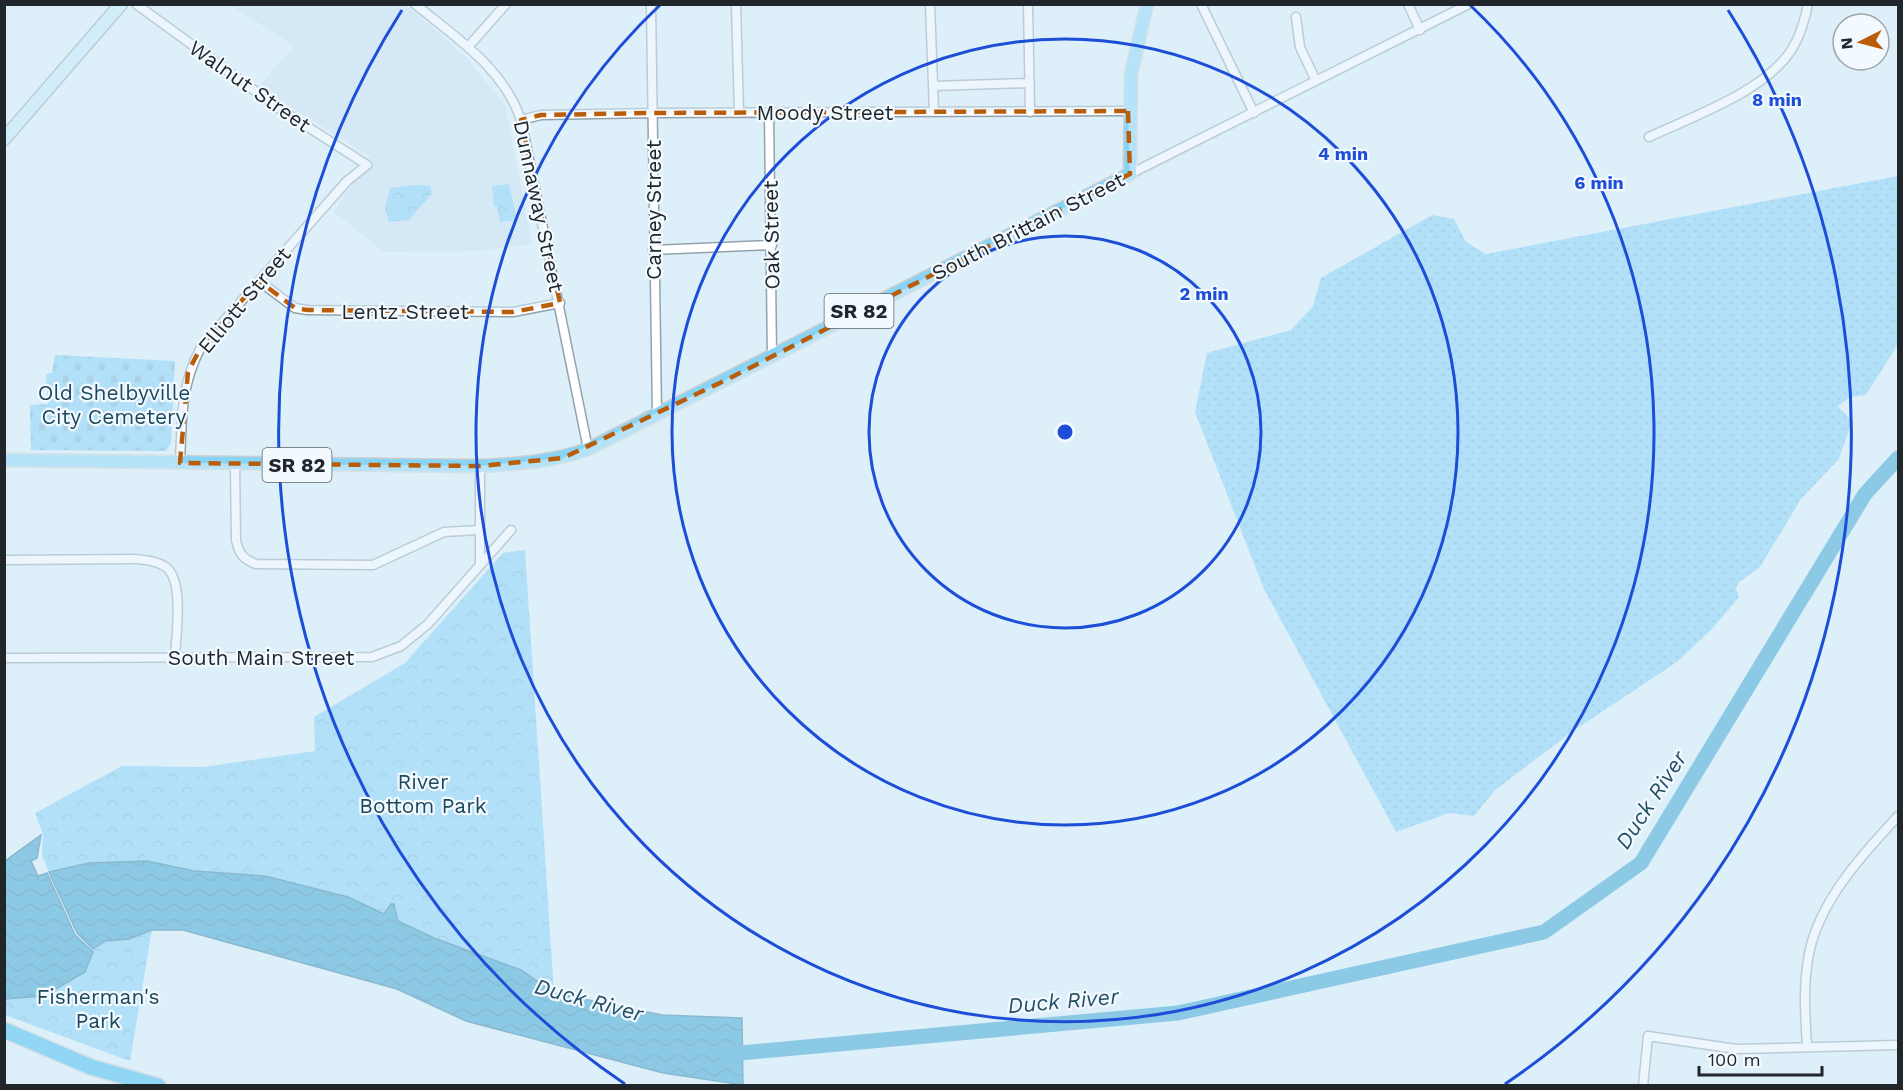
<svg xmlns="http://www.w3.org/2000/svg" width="1903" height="1090" font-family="'Work Sans',sans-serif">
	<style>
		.built { fill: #c9e2f0 }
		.grass { fill: url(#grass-dots) }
		.cemetery { fill: url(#cemetery-stones) }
		.park { fill: url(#park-crowns) }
		.water { fill: url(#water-waves); stroke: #27789b; stroke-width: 1.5 }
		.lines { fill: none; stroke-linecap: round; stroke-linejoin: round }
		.river { stroke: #2a9bcc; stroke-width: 15 }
		.street-casing { stroke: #92a3ad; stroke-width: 11 }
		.secondary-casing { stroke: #92a3ad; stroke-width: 15 }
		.primary-casing { stroke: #cecfd0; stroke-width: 15 }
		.highway-casing { stroke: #cecfd0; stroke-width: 18 }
		.street { stroke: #fff; stroke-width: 8 }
		.secondary { stroke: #c3eafb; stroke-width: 12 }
		.primary { stroke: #88d4f7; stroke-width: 12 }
		.highway { stroke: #38b8f2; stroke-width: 15 }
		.marked { fill: none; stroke: #ba5d0b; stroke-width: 4.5; stroke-dasharray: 12 8; stroke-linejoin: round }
		.ring { fill: none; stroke: #1d4ed8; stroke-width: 3 }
		.labels { text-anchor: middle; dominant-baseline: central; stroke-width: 4.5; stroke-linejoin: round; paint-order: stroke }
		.shield { fill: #f3faff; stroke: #5f666a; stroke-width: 1.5 }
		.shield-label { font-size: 20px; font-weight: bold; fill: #20262a }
		.street-label { font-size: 21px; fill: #20262a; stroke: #f3faff }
		.park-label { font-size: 21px; fill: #1c485d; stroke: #f3faff }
		.water-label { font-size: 22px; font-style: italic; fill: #255066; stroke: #f3faff }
		.centre { fill: #1d4ed8; stroke: #f3faff; stroke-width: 3 }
		.ring-label { font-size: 18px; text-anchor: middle; font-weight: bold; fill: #1d4ed8; stroke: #f3faff; stroke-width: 4.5; stroke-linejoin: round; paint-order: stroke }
	</style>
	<defs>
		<pattern id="grass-dots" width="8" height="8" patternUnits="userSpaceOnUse" patternTransform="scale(1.5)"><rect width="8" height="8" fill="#7ecef9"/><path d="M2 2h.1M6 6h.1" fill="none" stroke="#6db1d6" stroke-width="1.8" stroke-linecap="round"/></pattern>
		<pattern id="cemetery-stones" width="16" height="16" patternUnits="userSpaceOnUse" patternTransform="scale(1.5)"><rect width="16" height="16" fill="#7ecef9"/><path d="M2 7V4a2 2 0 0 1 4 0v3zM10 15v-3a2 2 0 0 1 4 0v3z" fill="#6db1d6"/></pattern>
		<pattern id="park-crowns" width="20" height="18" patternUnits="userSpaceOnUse" patternTransform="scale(1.5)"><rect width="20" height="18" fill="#7ecef9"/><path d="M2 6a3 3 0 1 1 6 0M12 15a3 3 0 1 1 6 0" fill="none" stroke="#6db1d6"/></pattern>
		<pattern id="water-waves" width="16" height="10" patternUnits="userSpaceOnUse" patternTransform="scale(1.5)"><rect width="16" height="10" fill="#2a9bcc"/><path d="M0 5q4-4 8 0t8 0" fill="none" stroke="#247ea6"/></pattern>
	</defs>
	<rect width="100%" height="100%" fill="#ddeff9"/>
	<!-- built -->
	<path class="built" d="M355 4 406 5 466 57 505 105 532 244 478 251 384 252 334 212 370 156 258 87 294 46 231 5Z"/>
	<!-- grass -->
	<path class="grass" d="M1898 176V344L1866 395 1850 397 1838 406 1852 421 1839 459 1801 499 1760 567 1738 583 1736 589 1739 597 1712 629 1677 662 1573 731 1495 790 1474 816 1449 813 1396 832 1264 589 1195 412 1207 353 1291 330 1313 306 1321 278 1432 215 1454 219 1466 242 1486 254Z"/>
	<!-- cemetery -->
	<path class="cemetery" d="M55 355 175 361 171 443 166 451 31 450 30 405 48 404 46 374 52 373Z"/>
	<!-- park -->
	<path class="park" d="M509 184 517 220 500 222 497 206H494L492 186Z
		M415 185 430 186 432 193C426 203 417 207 410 220L389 222 385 208 390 188Z
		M525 550 554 993 521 970 434 938 398 921 396 907 391 904 385 915 348 897 265 876 194 871 147 861 89 863 49 872 42 856 43 834 35 813 122 766 203 767 315 751 314 717 405 663 503 553Z
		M152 930 130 1061 5 1015 4 999 44 996 85 972 93 949 105 941 129 939Z"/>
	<!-- water -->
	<path class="water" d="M41 835 37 858 31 861 38 876 47 873 75 935 93 952 85 972 44 996 5 999V861Z
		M147 861 194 871 265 876 348 897 384 914 391 904H394L398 921 434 938 521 970 554 993 662 1015 742 1018 743 1085 663 1073 466 1021 397 989 183 930H152L129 939 105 941 93 949 77 933 49 872 89 863Z"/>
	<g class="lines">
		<!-- river -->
		<path class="river" d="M724 1050 740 1053 1178 1013 1544 932 1641 863 1865 494 1898 458"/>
		<!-- street casing -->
		<g class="street-casing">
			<path id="street" d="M136 4 280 109 367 165 347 181 201 347C180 387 182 420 180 463
				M415 4C456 38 503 67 521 120L588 449
				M651 4 657 415
				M736 4 739 113
				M930 4 934 112
				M1028 4 1030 112
				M1201 4 1254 113
				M1408 4 1420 30
				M1296 17 1300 47 1316 81
				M468 47 506 4
				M933 86 1030 83
				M769 113 772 357
				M521 120 541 115 653 113 1128 111
				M1649 137C1692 117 1763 92 1790 52 1799 39 1805 19 1808 4
				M1130 174 1469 4
				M653 250 772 245
				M259 281 295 308 307 310 513 312 560 303
				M235 464 236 540C239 554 243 559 256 564L373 565 444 532 479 530
				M480 466V563
				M4 560 135 559C145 560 158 561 167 568 184 583 176 636 175 657
				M4 658 372 657 401 646 428 624 511 530
				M1807 1046C1805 1015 1803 984 1809 954 1819 901 1863 854 1898 816
				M1643 1086 1648 1036 1736 1049 1898 1045"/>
		</g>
		<!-- secondary casing -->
		<g class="secondary-casing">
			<path id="secondary" d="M4 139 121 4"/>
		</g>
		<!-- primary casing -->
		<g class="primary-casing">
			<path id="primary" d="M4 460 480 466C517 464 552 462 588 449L1130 174 1131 74 1147 4"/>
		</g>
		<!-- highway casing -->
		<g class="highway-casing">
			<path id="highway" d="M4 1030 91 1067 158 1086"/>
		</g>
		<!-- street -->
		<use href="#street" class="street"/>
		<!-- secondary -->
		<use href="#secondary" class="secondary"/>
		<!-- primary -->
		<use href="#primary" class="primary"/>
		<!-- highway -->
		<use href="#highway" class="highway"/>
	</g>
	<!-- marked area -->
	<path d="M0 0H1903V1090H0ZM1128 111 1130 174 730 378 563 458 480 466 180 463 188 372 201 347 259 281 295 308 307 310 513 312 560 303 521 120 541 115 653 113Z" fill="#ddeff9" fill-opacity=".55" fill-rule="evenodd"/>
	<path class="marked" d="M1128 111 1130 174 730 378 563 458 480 466 180 463 188 372 201 347 259 281 295 308 307 310 513 312 560 303 521 120 541 115 653 113Z"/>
	<!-- distance rings -->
	<g class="ring">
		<circle cx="1065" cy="432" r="196"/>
		<circle cx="1065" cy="432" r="393"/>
		<path d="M1470 5A589 589 0 1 1 660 5"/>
		<path d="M625 1084A786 786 0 0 1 402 10M1728 10A786 786 0 0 1 1505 1084"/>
	</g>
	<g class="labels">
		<!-- shield labels -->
		<g class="shield">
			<rect x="824.5" y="294" width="69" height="34" rx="4.5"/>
			<rect x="262.5" y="448" width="69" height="34" rx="4.5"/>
		</g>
		<g class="shield-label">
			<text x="859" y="311">SR 82</text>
			<text x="297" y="465">SR 82</text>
		</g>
		<!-- street labels -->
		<g class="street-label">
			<text transform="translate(250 86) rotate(35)">Walnut Street</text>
			<text x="825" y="112">Moody Street</text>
			<text transform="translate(539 206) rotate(78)">Dunnaway Street</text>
			<text transform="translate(653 210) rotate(-90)">Carney Street</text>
			<text transform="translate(1028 226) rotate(-27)">South Brittain Street</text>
			<text transform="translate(771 235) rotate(-91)">Oak Street</text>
			<text transform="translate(244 300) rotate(-50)">Elliott Street</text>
			<text x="405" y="311">Lentz Street</text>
			<text x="261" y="657">South Main Street</text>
		</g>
		<!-- park labels -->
		<g class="park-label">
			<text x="114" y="392">Old Shelbyville<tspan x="114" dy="24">City Cemetery</tspan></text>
			<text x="423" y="781">River<tspan x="423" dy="24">Bottom Park</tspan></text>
			<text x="98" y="996">Fisherman's<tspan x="98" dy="24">Park</tspan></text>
		</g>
		<!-- water labels -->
		<g class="water-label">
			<text transform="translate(1651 800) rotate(-57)">Duck River</text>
			<text transform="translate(589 1000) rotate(15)">Duck River</text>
			<text transform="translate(1063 1001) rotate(-5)">Duck River</text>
		</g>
	</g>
	<circle cx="1065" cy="432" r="9" class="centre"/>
	<g class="ring-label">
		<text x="1777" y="106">8 min</text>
		<text x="1343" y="160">4 min</text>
		<text x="1599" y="189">6 min</text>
		<text x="1204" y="300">2 min</text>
	</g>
	<!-- border -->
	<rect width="1903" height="1090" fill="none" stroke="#20262a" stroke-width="12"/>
	<!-- north arrow -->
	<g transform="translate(1861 42) rotate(264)"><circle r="28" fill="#f3faff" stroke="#9fa5aa" stroke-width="1.5"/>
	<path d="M0-4.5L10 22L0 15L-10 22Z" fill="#ba5d0b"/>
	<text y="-9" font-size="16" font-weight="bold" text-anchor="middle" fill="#20262a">N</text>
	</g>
	<!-- scale -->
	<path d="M1699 1066v9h123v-9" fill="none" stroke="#20262a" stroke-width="3"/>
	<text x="1708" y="1066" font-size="18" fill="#20262a" stroke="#f3faff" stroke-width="4.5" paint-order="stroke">100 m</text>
</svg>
